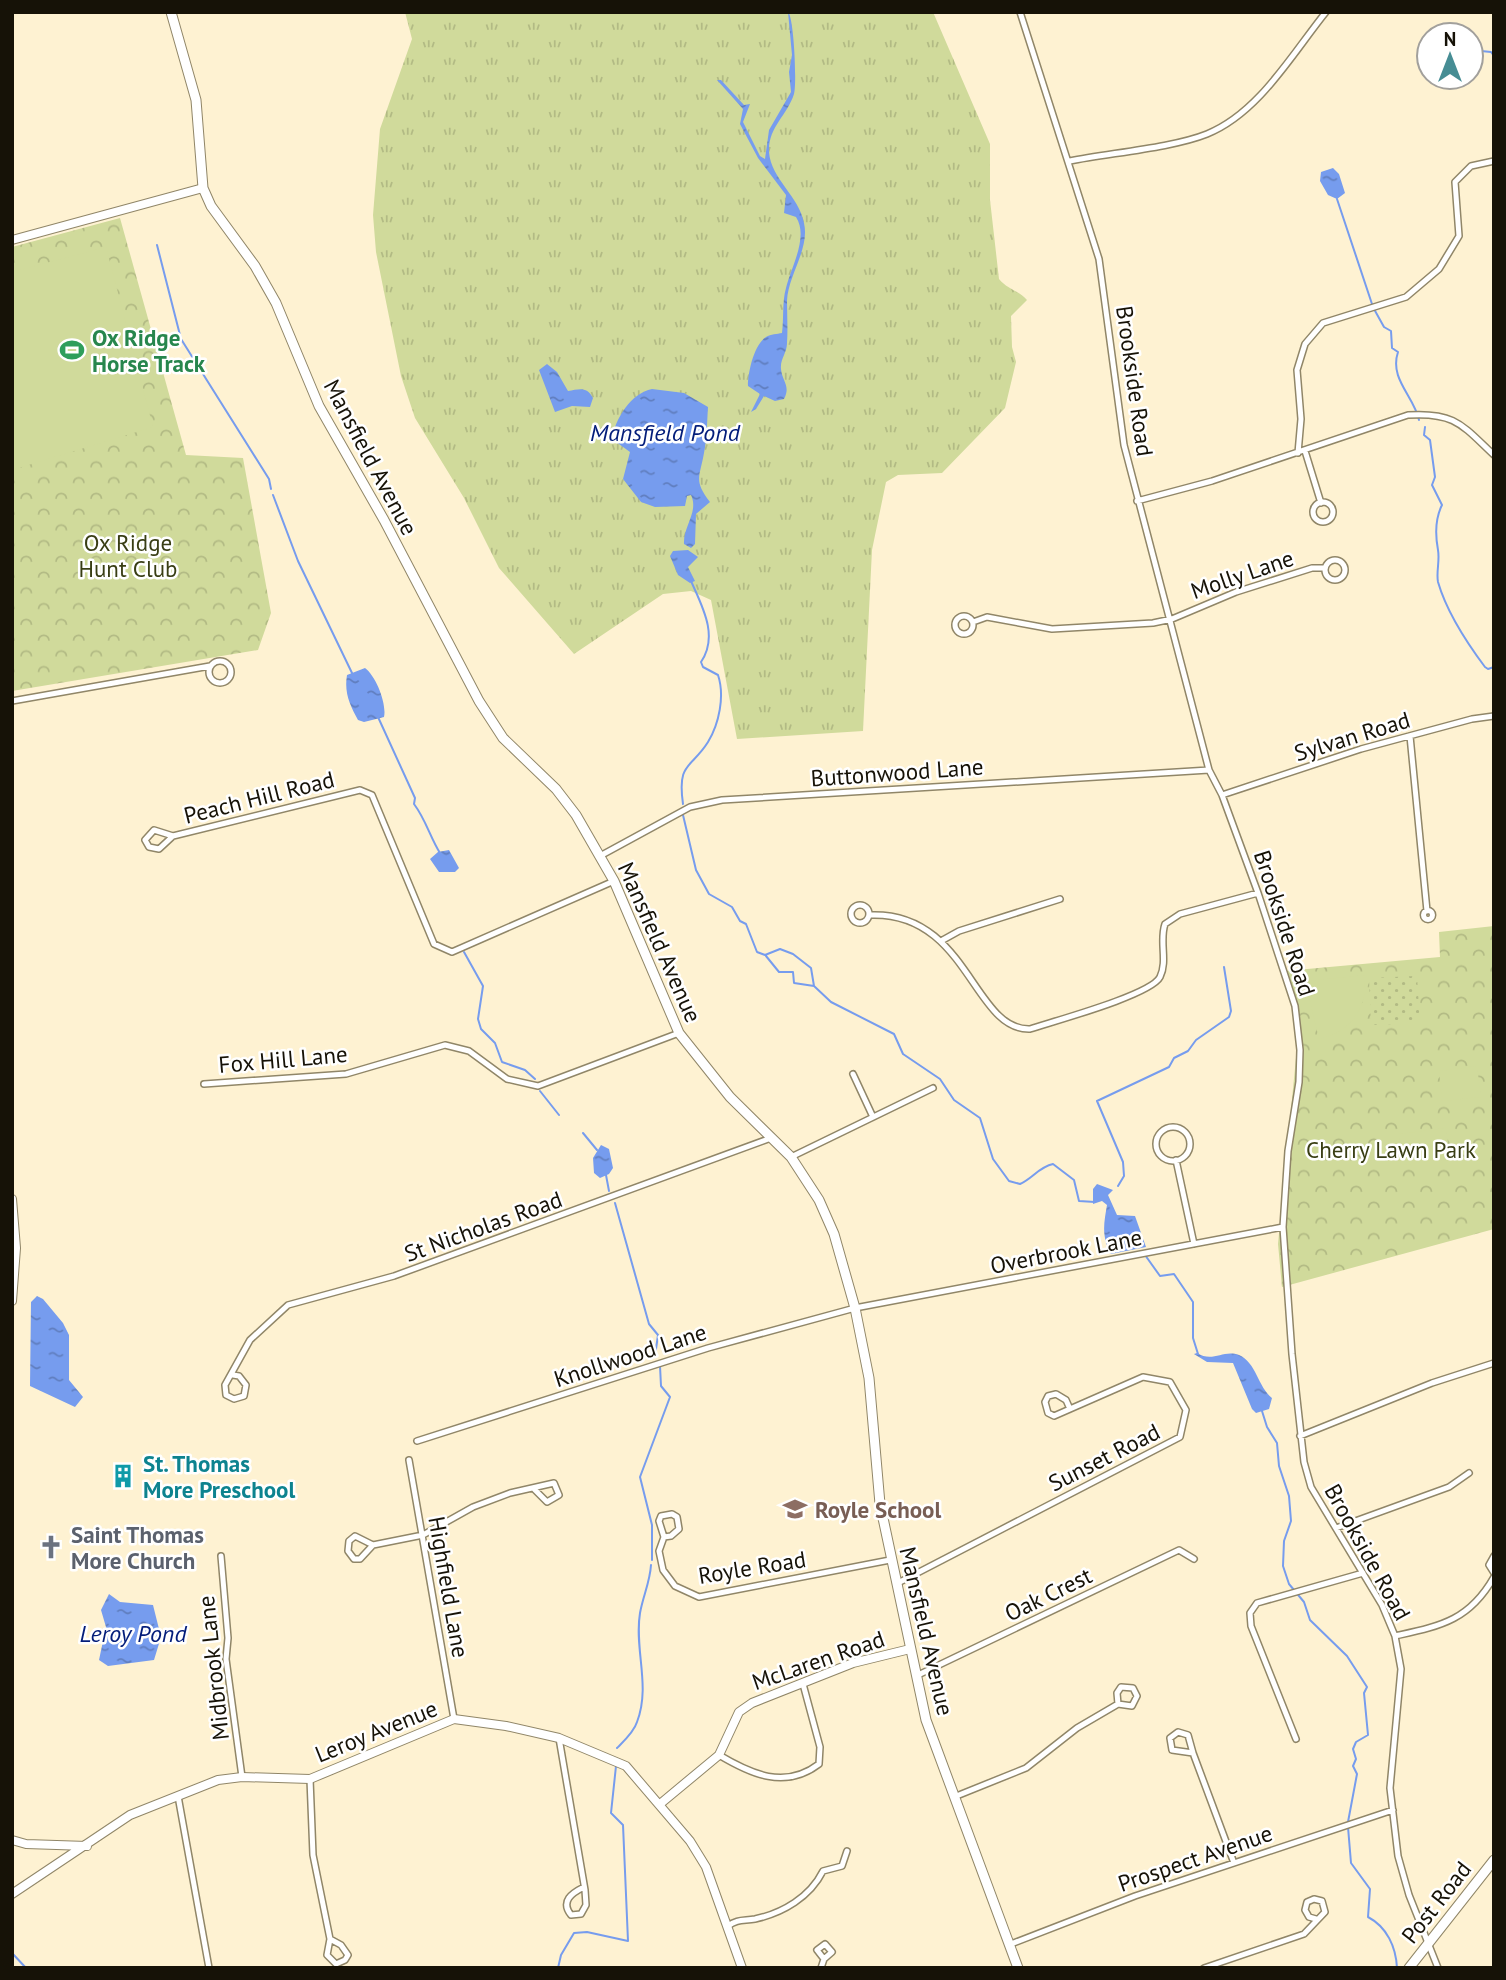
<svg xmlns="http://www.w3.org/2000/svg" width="1506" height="1980" font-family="'PT Sans',sans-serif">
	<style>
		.grass { fill: url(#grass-tufts) }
		.park { fill: url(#park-crowns) }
		.garden { fill: url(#garden-dots) }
		.pitch { fill: #d0da9b }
		.water { fill: url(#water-ripples) }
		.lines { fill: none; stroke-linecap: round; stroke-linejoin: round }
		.stream { stroke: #769cee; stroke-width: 2 }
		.street-casing { stroke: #908668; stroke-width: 8 }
		.secondary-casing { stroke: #908668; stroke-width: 10 }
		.primary-casing { stroke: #908668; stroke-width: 11 }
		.street { stroke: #fff; stroke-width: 5 }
		.secondary { stroke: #fff; stroke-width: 8 }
		.primary { stroke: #fff; stroke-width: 9 }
		.labels { text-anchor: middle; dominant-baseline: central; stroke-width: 5; stroke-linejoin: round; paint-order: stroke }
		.leisure-label { font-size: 23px; font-weight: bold; fill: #27864d; stroke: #fff; text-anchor: start }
		.street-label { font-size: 23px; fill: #161207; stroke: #fff }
		.park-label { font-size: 23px; fill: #393e14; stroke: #fff }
		.culture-label { font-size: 23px; font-weight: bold; fill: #0d838f; stroke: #fff; text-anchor: start }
		.education-label { font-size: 23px; font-weight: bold; fill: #785e54; stroke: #fff; text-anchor: start }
		.worship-label { font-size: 23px; font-weight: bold; fill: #5b616d; stroke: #fff; text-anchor: start }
		.water-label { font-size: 24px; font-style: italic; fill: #031d7a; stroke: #fff }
	</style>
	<defs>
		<pattern id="grass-tufts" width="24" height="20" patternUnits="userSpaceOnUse" patternTransform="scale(1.75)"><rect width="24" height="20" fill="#d0da9b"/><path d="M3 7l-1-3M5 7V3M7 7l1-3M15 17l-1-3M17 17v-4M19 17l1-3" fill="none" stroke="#b2ba84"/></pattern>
		<pattern id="park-crowns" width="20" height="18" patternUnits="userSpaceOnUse" patternTransform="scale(1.75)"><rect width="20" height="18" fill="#d0da9b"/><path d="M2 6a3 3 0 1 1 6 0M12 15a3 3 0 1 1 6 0" fill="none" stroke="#b2ba84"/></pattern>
		<pattern id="garden-dots" width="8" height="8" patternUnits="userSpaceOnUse" patternTransform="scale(1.75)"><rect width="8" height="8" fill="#d0da9b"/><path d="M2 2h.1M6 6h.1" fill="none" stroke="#b2ba84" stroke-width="1.8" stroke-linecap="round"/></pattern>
		<pattern id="water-ripples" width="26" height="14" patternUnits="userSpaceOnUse" patternTransform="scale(1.75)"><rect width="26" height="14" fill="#769cee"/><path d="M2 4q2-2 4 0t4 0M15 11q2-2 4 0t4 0" fill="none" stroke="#607ebf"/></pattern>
	</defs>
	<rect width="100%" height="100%" fill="#fef2d2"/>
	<!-- grass -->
	<path class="grass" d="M405 12H933L990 144V200L999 279C1008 290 1020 291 1027 300L1011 316 1012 347 1016 362 1005 408 942 473 898 475 886 482 872 550 863 731 737 739 711 600 691 591 663 594 574 654 499 568 464 498 415 418 401 376 376 252 373 215 380 129 412 39Z"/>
	<!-- park -->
	<path class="park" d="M120 218 186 455 243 458 271 613 258 650 12 691V247Z
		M1494 926V1229L1282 1287 1278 1244 1298 1037 1285 971 1440 957 1439 932Z"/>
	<!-- garden -->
	<path class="garden" d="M1417 976 1420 1023 1371 1025 1369 978Z"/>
	<!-- pitch -->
	<path class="pitch" d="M106 247 153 427 12 470V272Z
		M1364 975C1369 1006 1351 1033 1319 1039L1306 985 1309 981Z
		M1477 1066 1481 1097 1442 1101 1439 1071Z
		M1446 1128 1450 1159 1403 1165 1399 1134Z"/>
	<!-- water -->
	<path class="water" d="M788 12C794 17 797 84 794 94 787 116 768 127 769 152 771 179 799 196 804 223 810 249 788 275 787 301 787 315 788 329 787 343 787 353 780 359 781 369 782 381 791 386 784 399L775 401 764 396 756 409 751 412 760 394 748 386C748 372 754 345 766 337 771 334 777 334 782 333 784 318 782 302 786 288 791 267 809 237 796 217L784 213 786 195 758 158 740 124 743 109 717 80H721L744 105 750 104 743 122 760 156 765 159 769 130 791 92 789 72 792 55Z
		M1333 168 1339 174 1345 193 1337 199 1328 195 1320 181 1321 172Z
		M547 364 557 372 568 391C579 389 587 386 593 398L590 407 572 406 555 412 539 370Z
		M652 389 684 393 708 407C707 422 707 439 704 453 700 477 693 480 710 502L696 514 695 544 691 548 684 544C683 526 699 512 691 495L687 496 685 506 655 507 641 502 623 479 630 452 612 439C615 419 631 393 652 389Z
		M688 550 698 557 688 567 695 581 690 583 678 575 670 556 673 551Z
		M365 668C376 676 387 704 384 717L364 722 358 720C350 705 344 693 347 675Z
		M449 850 459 868 455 872H439L430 859 438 852Z
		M601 1145 609 1149 613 1168 609 1174 600 1178 594 1173 593 1158Z
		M1097 1184 1113 1190 1108 1195 1117 1215 1135 1216 1146 1247 1111 1254C1101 1236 1104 1223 1107 1205L1102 1201 1093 1204V1189Z
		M37 1296 43 1299 63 1323 69 1335V1380L83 1397 75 1407 30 1386 31 1302Z
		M1197 1353C1213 1363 1223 1349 1239 1355 1256 1362 1258 1387 1272 1398L1269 1409 1256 1413 1252 1409 1233 1363 1207 1362 1194 1354Z
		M109 1594 120 1602 153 1605 161 1637 154 1660 108 1666 99 1660 106 1627 101 1610Z"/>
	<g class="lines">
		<!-- stream -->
		<path class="stream" d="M1427 39H1429
			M1471 50 1491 52 1494 56
			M1337 199 1372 304
			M157 245 181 339 269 479 271 489
			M1374 309 1384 327 1391 331 1392 348 1398 352C1389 379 1414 396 1419 420
			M1425 427 1424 435 1430 440 1435 477 1432 485 1442 505C1435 519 1435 534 1438 550 1440 561 1436 572 1438 582 1447 613 1467 643 1485 667L1488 669 1494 667
			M273 495 298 561 352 673
			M378 717 415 798 414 804C426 820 430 837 440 853
			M683 804C677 762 691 769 708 742 719 724 725 696 718 675L703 667 701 662C719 636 702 606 691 581
			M683 815 696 870 709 894 732 907 740 921 746 924 757 952 765 955 780 949 793 954 811 968 814 986 831 1002 894 1034 903 1054 940 1079 954 1100 980 1118 993 1159 1009 1181 1020 1184C1033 1178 1039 1167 1053 1164L1074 1180 1079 1201 1095 1202
			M464 952 483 986 478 1019 481 1029 495 1043 502 1062 525 1070 535 1079
			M766 956 779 972H793L794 983 814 986
			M540 1091 559 1115
			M583 1133 597 1150
			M606 1175 609 1191
			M1118 1186 1124 1176 1123 1162 1097 1101 1169 1067 1174 1058 1188 1051 1196 1040 1229 1017 1231 1011 1224 967
			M615 1203 649 1324 658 1335 655 1356
			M1145 1255 1160 1276 1174 1274 1193 1302V1338L1198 1354
			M1262 1411 1267 1427 1277 1443 1279 1466 1289 1496 1291 1521 1284 1541 1283 1566 1289 1584 1304 1602 1310 1620 1347 1656 1367 1687 1364 1693 1368 1735 1356 1742 1353 1749 1356 1759 1353 1766 1357 1774 1348 1822
			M652 1560V1525L640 1477 670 1397 661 1386 660 1366
			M617 1748C624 1741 634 1732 637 1722 651 1686 634 1649 640 1613 643 1596 650 1582 651 1565
			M1348 1827 1351 1863 1370 1889 1368 1917C1387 1927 1396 1947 1397 1968
			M12 1953 26 1968
			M558 1968 561 1955 574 1933 587 1932 628 1941 623 1825 611 1813 616 1766"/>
		<!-- street casing -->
		<g class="street-casing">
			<path id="street" d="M1020 12 1099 259 1124 445 1209 770 1222 795 1258 893 1295 1006 1300 1050 1299 1082 1288 1151 1283 1227 1292 1354 1304 1462 1311 1487 1382 1605 1395 1636 1401 1669 1390 1788 1398 1856 1409 1895 1438 1968
				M1070 161C1109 153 1172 148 1207 134 1259 113 1292 54 1326 12
				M1305 451 1321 503
				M1298 453 1301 419 1297 370 1305 344 1323 323 1406 297 1439 269 1459 236 1455 182 1471 166 1494 161
				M1137 501 1212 481 1408 415C1455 412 1462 425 1494 455
				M1313 512a10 10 0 1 1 20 0a10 10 0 1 1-20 0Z
				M1325 570a10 10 0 1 1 20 0a10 10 0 1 1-20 0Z
				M955 625a9 9 0 1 1 18 0a9 9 0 1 1-18 0Z
				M973 622 987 617 1052 629 1153 623 1172 619 1236 592 1312 568H1325
				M209 672a11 11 0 1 1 22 0a11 11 0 1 1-22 0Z
				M12 701 210 666
				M1410 736 1427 911
				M1222 795 1361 749 1472 719 1494 716
				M173 836 154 830 145 840 149 847 159 849 173 836 360 790 372 795 434 944 452 952 614 881
				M600 856 690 807 722 800 1209 770
				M851 914a9 9 0 1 1 18 0a9 9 0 1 1-18 0Z
				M1423.5 915a4.5 4.5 0 1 1 9 0a4.5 4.5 0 1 1-9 0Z
				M870 915C968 911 973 1031 1030 1029 1054 1021 1151 995 1160 977 1168 961 1159 941 1165 924L1180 914 1258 893
				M941 941 959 931 1060 899
				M853 1074 873 1117
				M204 1084 346 1074 445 1045 469 1051 507 1079 538 1086 679 1033
				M1156 1144a17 17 0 1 1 34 0a17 17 0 1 1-34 0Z
				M791 1157 933 1088
				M1176 1160 1194 1244
				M233 1375 239 1376 246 1385 244 1396 234 1399 226 1395 225 1385 250 1340 288 1305 394 1276 771 1138
				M1300 1436 1432 1383 1494 1363
				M417 1441 708 1348 855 1308 1283 1227
				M409 1460 454 1719
				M1336 1528 1449 1487 1469 1473
				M664 1537 671 1536 679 1529 677 1517 672 1514 661 1516 659 1521 664 1537 659 1551 663 1570 675 1586 699 1597 890 1560
				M373 1545 355 1536 349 1541 348 1551 354 1559H360L373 1545 423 1535 473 1507 510 1493 554 1483 559 1495 547 1502 535 1490
				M221 1556 228 1638 226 1659 242 1777
				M1494 1556 1489 1565 1494 1573
				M896 1584 1180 1437 1186 1410 1170 1382 1143 1377 1054 1416 1048 1413 1045 1402 1048 1396 1056 1394 1066 1400 1070 1409
				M1395 1636C1440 1626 1469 1621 1494 1577
				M916 1676 1179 1550 1194 1559
				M559 1738 585 1890 586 1905 581 1914 571 1915C560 1901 572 1893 584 1887
				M1296 1739 1251 1626 1250 1613 1257 1603 1363 1573
				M1193 1753 1188 1735 1178 1732 1170 1738 1172 1750 1193 1753 1234 1863
				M719 1755C751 1774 785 1790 819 1764L820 1747 803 1684
				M310 1779 313 1855 330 1939 341 1945 348 1955 345 1960 336 1964 327 1955 330 1939
				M178 1796 209 1968
				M954 1797 1026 1768 1077 1728 1118 1704 1132 1706 1137 1696 1133 1688 1121 1687 1117 1693 1118 1704
				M728 1926C737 1919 744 1921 755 1919 783 1913 810 1897 823 1871L842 1866 847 1851
				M1011 1944 1135 1896 1393 1810
				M821 1968 824 1959 832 1952 825 1944 817 1950 824 1959
				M1204 1968 1304 1934 1325 1912 1322 1901 1314 1899 1307 1902 1305 1910 1309 1917 1316 1919"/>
		</g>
		<!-- secondary casing -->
		<g class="secondary-casing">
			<path id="secondary" d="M12 240 203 188
				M12 1199 16 1248 12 1301
				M660 1804 719 1755 739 1712 752 1703 853 1663 910 1649
				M12 1840 26 1844 87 1846
				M12 1894 130 1815 218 1780 242 1777 310 1779 454 1719 506 1726 559 1738 626 1766 690 1841 706 1867 742 1968"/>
		</g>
		<!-- primary casing -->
		<g class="primary-casing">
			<path id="primary" d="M171 12 196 100 203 188 211 206 255 266 276 303 319 406 384 520 479 701 503 738 556 789 576 815 614 881 679 1033 730 1097 791 1157 819 1200 834 1234 855 1308 869 1378 880 1504 926 1720 1018 1968
				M1409 1968 1494 1860"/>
		</g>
		<!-- street -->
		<use href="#street" class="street"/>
		<!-- secondary -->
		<use href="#secondary" class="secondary"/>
		<!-- primary -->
		<use href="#primary" class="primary"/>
	</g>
	<!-- icons -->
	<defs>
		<g id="stadium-bare" transform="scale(1.89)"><path d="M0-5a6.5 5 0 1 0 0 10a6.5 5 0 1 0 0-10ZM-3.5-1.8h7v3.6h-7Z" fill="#2e9e5b" stroke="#fff" stroke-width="2.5" paint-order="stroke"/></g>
		<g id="building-bare" transform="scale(1.89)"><path d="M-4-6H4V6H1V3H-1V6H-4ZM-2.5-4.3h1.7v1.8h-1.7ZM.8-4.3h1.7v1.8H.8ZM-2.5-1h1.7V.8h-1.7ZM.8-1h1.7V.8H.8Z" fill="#0f9aa8" stroke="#fff" stroke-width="2.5" paint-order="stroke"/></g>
		<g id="school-bare" transform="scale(1.89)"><path d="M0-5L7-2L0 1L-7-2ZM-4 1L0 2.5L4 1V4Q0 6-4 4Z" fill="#8d6e63" stroke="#fff" stroke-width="2.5" paint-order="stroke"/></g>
		<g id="church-bare" transform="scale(1.89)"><path d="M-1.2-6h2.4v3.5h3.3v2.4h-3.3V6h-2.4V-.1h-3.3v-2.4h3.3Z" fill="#6b7280" stroke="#fff" stroke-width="2.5" paint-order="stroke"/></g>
	</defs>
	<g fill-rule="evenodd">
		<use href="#stadium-bare" x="72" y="350"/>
		<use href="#building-bare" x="123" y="1476"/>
		<use href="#school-bare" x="795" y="1509"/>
		<use href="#church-bare" x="51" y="1547"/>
	</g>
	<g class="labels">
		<!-- leisure labels -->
		<g class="leisure-label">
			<text x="92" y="337">Ox Ridge<tspan x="92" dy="26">Horse Track</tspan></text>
		</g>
		<!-- street labels -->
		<g class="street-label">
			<text transform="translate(1135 381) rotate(82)">Brookside Road</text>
			<text transform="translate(371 457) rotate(62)">Mansfield Avenue</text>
			<text transform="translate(1242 574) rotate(-19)">Molly Lane</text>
			<text transform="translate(1352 736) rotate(-17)">Sylvan Road</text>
			<text transform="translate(897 772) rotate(-4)">Buttonwood Lane</text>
			<text transform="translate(259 797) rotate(-14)">Peach Hill Road</text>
			<text transform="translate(1285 923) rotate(72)">Brookside Road</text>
			<text transform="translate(660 942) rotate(66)">Mansfield Avenue</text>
			<text transform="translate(283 1059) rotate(-5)">Fox Hill Lane</text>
			<text transform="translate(483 1226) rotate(-20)">St Nicholas Road</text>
			<text transform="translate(1066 1251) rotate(-11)">Overbrook Lane</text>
			<text transform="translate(630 1355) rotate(-18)">Knollwood Lane</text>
			<text transform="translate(1104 1457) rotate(-27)">Sunset Road</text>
			<text transform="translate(1368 1552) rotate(61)">Brookside Road</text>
			<text transform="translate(752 1567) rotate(-9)">Royle Road</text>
			<text transform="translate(449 1587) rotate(80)">Highfield Lane</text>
			<text transform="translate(1048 1594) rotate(-26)">Oak Crest</text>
			<text transform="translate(927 1631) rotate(77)">Mansfield Avenue</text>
			<text transform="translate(818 1660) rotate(-19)">McLaren Road</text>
			<text transform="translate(213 1668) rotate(-96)">Midbrook Lane</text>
			<text transform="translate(376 1731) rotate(-22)">Leroy Avenue</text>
			<text transform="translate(1195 1858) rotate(-19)">Prospect Avenue</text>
			<text transform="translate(1436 1902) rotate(-52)">Post Road</text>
		</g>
		<!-- park labels -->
		<g class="park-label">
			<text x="128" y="542">Ox Ridge<tspan x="128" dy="26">Hunt Club</tspan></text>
			<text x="1391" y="1149">Cherry Lawn Park</text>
		</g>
		<!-- culture labels -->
		<g class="culture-label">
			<text x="143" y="1463">St. Thomas<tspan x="143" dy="26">More Preschool</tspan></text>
		</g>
		<!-- education labels -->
		<g class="education-label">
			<text x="815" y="1509">Royle School</text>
		</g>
		<!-- worship labels -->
		<g class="worship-label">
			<text x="71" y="1534">Saint Thomas<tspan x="71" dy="26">More Church</tspan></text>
		</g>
		<!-- water labels -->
		<g class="water-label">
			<text x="665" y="432">Mansfield Pond</text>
			<text x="133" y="1633">Leroy Pond</text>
		</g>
	</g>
	<!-- border -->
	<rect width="1506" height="1980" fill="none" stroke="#161207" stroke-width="28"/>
	<!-- north arrow -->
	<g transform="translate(1450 56)"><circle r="33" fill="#ffffff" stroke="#a2a09c" stroke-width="2"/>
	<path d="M0-5L12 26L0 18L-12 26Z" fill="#468d94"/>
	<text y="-10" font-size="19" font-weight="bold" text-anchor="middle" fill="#161207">N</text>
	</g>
</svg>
